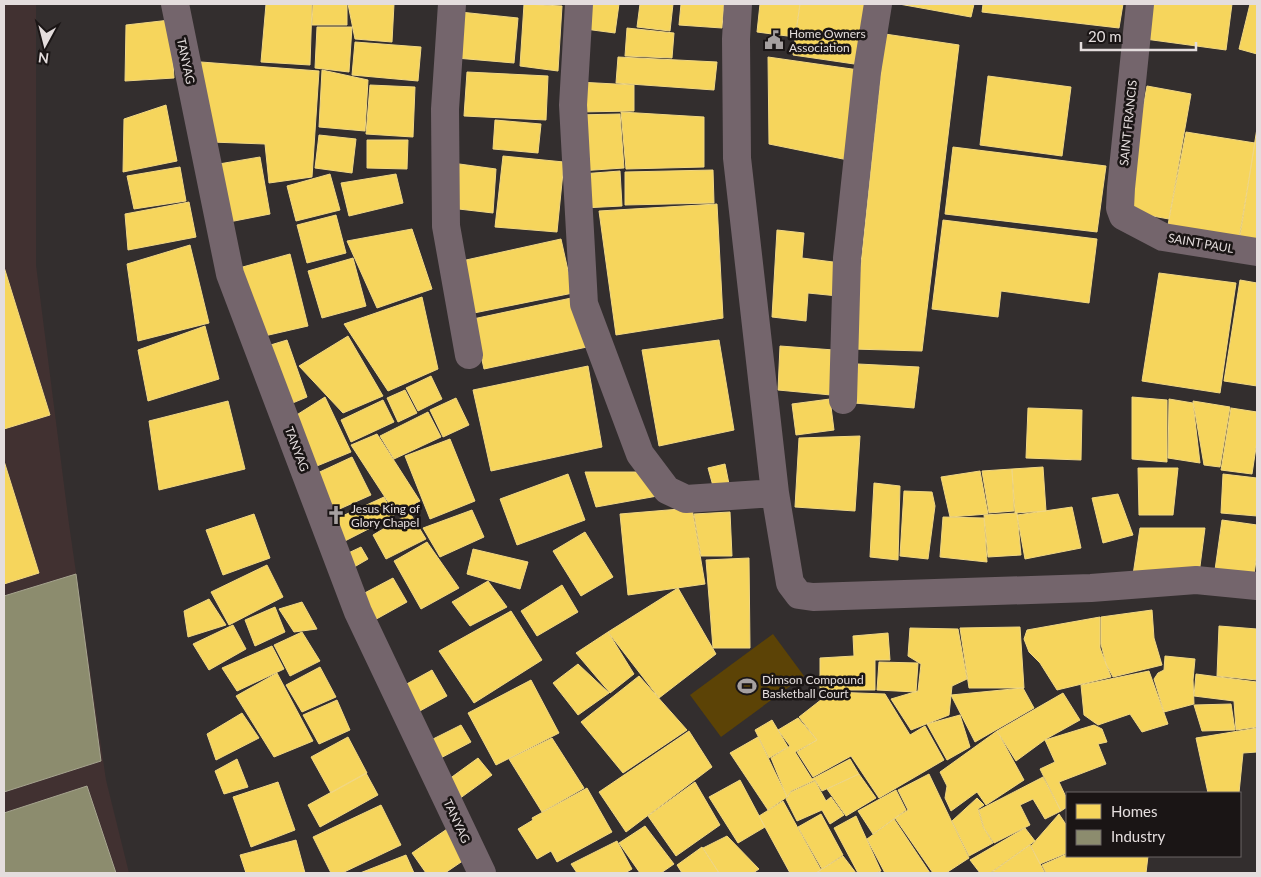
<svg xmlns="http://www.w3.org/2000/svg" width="1261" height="877" font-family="Lato,sans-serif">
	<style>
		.built { fill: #413131 }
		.green { fill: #5c4306 }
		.homes { fill: #f6d55c; stroke: #f1d783 }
		.industry { fill: #8c8c6e; stroke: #a6a48f }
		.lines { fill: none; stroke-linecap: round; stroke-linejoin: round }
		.minor { stroke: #74656c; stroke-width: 28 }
		.labels { text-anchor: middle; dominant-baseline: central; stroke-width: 5; stroke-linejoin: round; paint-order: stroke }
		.poi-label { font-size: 12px; fill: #e4dddd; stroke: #1a1515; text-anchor: start }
		.street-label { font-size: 12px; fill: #e4dddd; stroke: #1a1515 }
	</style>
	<rect width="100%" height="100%" fill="#332e2e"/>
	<!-- built -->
	<path class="built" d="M4 4H36V265L69 524 106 780 129 873H4Z"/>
	<!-- green -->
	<path class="green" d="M773 634 804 676 721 737 690 695Z"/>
	<!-- homes -->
	<path class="homes" d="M266 4H312L310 65 261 62Z
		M313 4H347V25H312Z
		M348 4H394L392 42 355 39Z
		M524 4 562 6 558 71 520 66Z
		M587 4H619L615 33 585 29Z
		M640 4H673L670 31 637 27Z
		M681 4H724L722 28 679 25Z
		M760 4H800L795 37 757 32Z
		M800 4H870L861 65 793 55Z
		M899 4H974L971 17Z
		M983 4H1123L1119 28 982 12Z
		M1150 4H1232L1226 50 1145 39Z
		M1250 4H1257V54L1239 49Z
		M460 12 518 18 514 63 456 58Z
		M170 20 174 78 125 81 126 25Z
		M317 27H352L349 72 315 68Z
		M627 28 674 33 672 58 625 56Z
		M885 34 959 45 922 351 852 349Z
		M355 42 421 47 418 81 352 75Z
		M618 57 717 62 714 90 616 83Z
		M768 57 859 70 848 160 769 144Z
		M201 62 319 71 312 177 269 183 265 144 211 142Z
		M322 70 368 80 365 131 319 127Z
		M467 72 548 76 546 120 464 116Z
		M988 76 1071 87 1062 156 980 145Z
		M578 82 634 85V111L579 112Z
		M370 85 415 87 413 137 366 134Z
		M1147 86 1191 94 1169 219 1124 211Z
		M166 105 177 161 123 172 124 119Z
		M621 112 704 117V167L626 169Z
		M620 114 624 168 579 171 575 115Z
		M495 120 541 124 538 153 493 149Z
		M1257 128V246L1239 243Z
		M1186 132 1255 143 1238 244 1166 235Z
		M319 135 356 139 352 173 315 168Z
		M367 140H408L407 169 367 168Z
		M953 147 1106 166 1097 232 945 214Z
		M503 156 564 162 557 232 495 227Z
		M260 157 270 214 224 223 213 165Z
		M452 163 496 169 493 213 450 208Z
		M180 167 186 201 134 209 127 176Z
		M713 170 714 203 625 205V172Z
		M620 171 622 206 583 208 581 174Z
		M330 174 340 210 296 221 287 186Z
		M396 174 403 203 349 216 341 183Z
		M189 202 196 237 128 250 125 214Z
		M717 204 723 318 616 335 599 211Z
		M336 215 346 253 307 263 297 225Z
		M943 220 1097 239 1089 303 1001 291 998 317 932 309Z
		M412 229 432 289 377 308 347 241Z
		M777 230 804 233 802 258 841 263 838 296 808 293 806 321 772 317Z
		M561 239 573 293 469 314 457 262Z
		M190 245 209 323 138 341 127 264Z
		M290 254 308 326 260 337 239 268Z
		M353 258 366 306 322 318 308 271Z
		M4 267 50 415 4 429Z
		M1159 273 1236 283 1220 393 1142 381Z
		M1240 280 1257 283V386L1224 381Z
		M422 297 438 369 388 391 344 324Z
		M576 297 587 347 484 369 473 319Z
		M205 326 219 379 148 401 138 350Z
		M348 336 383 396 343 413 299 366Z
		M287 340 307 397 283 407 264 347Z
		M719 340 734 430 659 446 642 350Z
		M780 346 834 350 831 395 778 390Z
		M858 364 919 367 914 408 854 403Z
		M588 366 602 447 491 471 473 390Z
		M431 376 442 399 418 411 406 388Z
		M405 390 417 413 398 422 387 398Z
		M325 397 351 452 312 468 295 416Z
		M1132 397 1167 400V462L1132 459Z
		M456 398 469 425 443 437 430 410Z
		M830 399 834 430 796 435 792 404Z
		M1169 399 1193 403 1200 463 1168 458Z
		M383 400 394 422 351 442 341 420Z
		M228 401 245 469 159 490 149 421Z
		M1193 401 1230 407 1220 467 1204 465Z
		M1028 408 1082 410 1081 460 1026 458Z
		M1231 408 1257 412V441L1252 474 1221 470Z
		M428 412 441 437 394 459 380 436Z
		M377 434 420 501 396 514 351 445Z
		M860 436 855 511 795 507 799 438Z
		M450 439 475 501 430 519 405 456Z
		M352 457 371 495 326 515 311 476Z
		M4 461 39 573 4 584Z
		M725 464 729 484 713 486 708 468Z
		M1043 467 1046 511 1015 513 1012 469Z
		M1138 468H1178L1173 515H1139Z
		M1012 469 1014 511 989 513 982 471Z
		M980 471 988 514 950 517 941 477Z
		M585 472H641L663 495 596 507Z
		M568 474 585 520 517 545 500 499Z
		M1223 474 1257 478V516L1221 513Z
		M874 483 900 486 898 560 870 557Z
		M904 491 932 492 935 506 928 559 900 556Z
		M1118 494 1133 535 1103 543 1092 498Z
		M384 497 394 516 337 545 327 523Z
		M1072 507 1081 548 1025 559 1017 515Z
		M692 508 705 584 628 595 620 514Z
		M472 510 484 537 440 557 423 528Z
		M730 512 732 556H701L694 514Z
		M410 513 426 539 386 559 373 535Z
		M1017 513 1021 555 988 557 984 515Z
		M254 514 270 558 223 575 206 530Z
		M943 517 984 518 987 562 940 557Z
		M1222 520 1257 525V553L1253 582 1214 577Z
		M1140 528H1205L1199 574 1133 575Z
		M585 532 613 577 581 596 553 551Z
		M427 542 459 588 421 609 394 561Z
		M361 547 368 559 349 570 342 556Z
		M473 549 528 562 520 589 467 574Z
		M749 558 750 648H713L706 560Z
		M267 565 283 597 229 625 211 592Z
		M393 578 407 602 371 622 357 597Z
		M488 581 507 607 470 626 452 602Z
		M562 585 578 612 537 636 521 611Z
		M678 588 716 654 659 698 608 632Z
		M209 599 226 625 188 637 184 611Z
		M302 602 317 629 294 632 279 609Z
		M275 607 285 632 255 646 245 620Z
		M1152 610 1154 638 1162 665 1113 677 1106 664 1101 644V617Z
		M511 611 542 660 474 703 439 651Z
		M1100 617V648L1111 677 1057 690 1040 663 1029 652 1024 639 1027 630Z
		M233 625 246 649 209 670 193 644Z
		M1219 626 1257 629V680L1217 676Z
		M1020 627 1024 688H969L960 628Z
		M910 628 958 629 967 679 952 686 949 715 911 730 891 699 918 691 921 664 908 656Z
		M302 632 320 661 290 676 274 645Z
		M608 632 634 674 610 693 576 653Z
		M888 633 890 660H875V690H820V658L854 656 853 636Z
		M272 646 284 669 237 691 222 668Z
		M1165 656 1195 659 1193 680 1194 704 1164 712 1154 679 1158 673 1164 670Z
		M879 662 918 663 916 692 877 690Z
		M578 664 609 693 578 715 553 683Z
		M320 667 336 697 302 712 286 685Z
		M432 670 447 696 418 712 403 686Z
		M1149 671 1168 724 1142 732 1130 714 1098 725 1084 715 1081 685Z
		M277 673 313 741 274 757 236 696Z
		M1196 674 1257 682V727L1236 730 1234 701 1194 696Z
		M639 676 687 730 623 773 581 722Z
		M531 680 559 733 496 765 468 713Z
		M1023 688 1034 708 975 742 951 695Z
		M831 692 885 694 910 735 925 726 944 760 879 798 851 756 813 777 797 752 817 740 799 717Z
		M1063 693 1080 720 1046 739 1016 761 997 731Z
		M337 700 350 730 319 744 303 715Z
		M1231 704 1235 730 1202 731 1194 705Z
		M242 713 259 738 216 760 207 734Z
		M960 715 970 747 947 760 927 724Z
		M798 718 817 740 795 752 812 779 850 759 859 774 822 791 815 780 791 791 787 797 771 758 790 746 778 730Z
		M772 720 788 747 769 758 755 730Z
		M461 725 471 742 435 761 425 743Z
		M1094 725 1102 729 1107 742 1098 744 1106 764 1059 782 1067 799V807L1061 811 1040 769 1055 762 1045 740Z
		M1257 728V752L1243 753 1239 793H1208L1196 738Z
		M689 731 712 767 626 832 599 792Z
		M997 731 1024 780 986 805 977 792 951 811 945 798 947 786 940 772Z
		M348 737 367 773 331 793 311 757Z
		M758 737 787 797 768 810 730 753Z
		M552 738 584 788 542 812 509 759Z
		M478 758 492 775 459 799 445 782Z
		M237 759 248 787 224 794 215 771Z
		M366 773 378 795 320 827 308 805Z
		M859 774 876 798 846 816 827 789Z
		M929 774 969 858 946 873H933L895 818 908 810 898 790Z
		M1043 777 1061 811 1045 819 1033 799 1020 805 1030 825 994 843 984 828 979 810Z
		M740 780 765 827 738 843 709 797Z
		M815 781 826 801 831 797 844 815 830 824 822 810 797 821 786 799 791 792Z
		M278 782 295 830 251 847 233 797Z
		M695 782 720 825 676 856 648 816Z
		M587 788 612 832 557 862 551 851 537 859 518 829 533 820 532 818Z
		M896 790 906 810 873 834 858 811Z
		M977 798 984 805 978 809 983 827 993 843 969 856 952 821Z
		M783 801 821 870 816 873H790L759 816Z
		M381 805 401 845 342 873H331L313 837Z
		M821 814 843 855 822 869 798 827Z
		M1059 814 1067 826V853L1040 864 1031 846Z
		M856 816 881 871 875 873H858L834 828Z
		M894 819 930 873H885L867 839Z
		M645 826 674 864 661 873H640L619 843Z
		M450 827 470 856 445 873H426L412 853Z
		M1025 828 1035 841 990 873H980L970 860Z
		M727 836 759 869 753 873H719L703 848Z
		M296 840 305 873H246L240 855Z
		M617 841 632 869 625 873H577L571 864Z
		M1030 845 1045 873H991Z
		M702 847 719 873H682L677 865Z
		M1067 854V856H1148L1146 873H1046L1042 865Z
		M406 855 414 873H360Z
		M843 856 856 873H816Z"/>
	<!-- industry -->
	<path class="industry" d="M76 574 101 761 4 792V596Z
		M87 786 116 873H4V813Z"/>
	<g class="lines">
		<!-- minor -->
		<path class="minor" d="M175 4 230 274 358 612 482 873
			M452 4 445 109 446 226 469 355
			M579 4 573 105 584 304 640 454 667 490 686 499 775 493
			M738 4 736 39 737 158 775 493 790 583 799 595 813 597 1091 588 1196 580 1257 586
			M1140 4 1121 188 1120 208 1123 216 1163 237 1257 252
			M843 400 847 258 867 72 878 4"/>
	</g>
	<!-- icons -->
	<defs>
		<g id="civic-bare" transform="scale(1.5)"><path d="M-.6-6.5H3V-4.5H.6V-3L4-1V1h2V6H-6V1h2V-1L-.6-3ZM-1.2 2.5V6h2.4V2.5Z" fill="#a6a0a0" stroke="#1a1515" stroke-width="2.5" paint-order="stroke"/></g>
		<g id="church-bare" transform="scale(1.5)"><path d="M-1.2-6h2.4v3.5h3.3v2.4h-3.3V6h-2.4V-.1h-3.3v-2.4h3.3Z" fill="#a6a0a0" stroke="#1a1515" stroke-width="2.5" paint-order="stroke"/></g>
		<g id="stadium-bare" transform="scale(1.5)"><path d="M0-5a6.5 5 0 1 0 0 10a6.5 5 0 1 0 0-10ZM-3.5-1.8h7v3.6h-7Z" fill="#a6a0a0" stroke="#1a1515" stroke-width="2.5" paint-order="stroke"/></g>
	</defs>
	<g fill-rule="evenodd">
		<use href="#civic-bare" x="774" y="40"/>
		<use href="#church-bare" x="336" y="515"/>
		<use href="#stadium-bare" x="747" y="686"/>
	</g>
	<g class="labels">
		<!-- poi labels -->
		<g class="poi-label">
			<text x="789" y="33">Home Owners<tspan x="789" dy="14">Association</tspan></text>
			<text x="351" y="508">Jesus King of<tspan x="351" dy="14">Glory Chapel</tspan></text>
			<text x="762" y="679">Dimson Compound<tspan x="762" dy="14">Basketball Court</tspan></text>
		</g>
		<!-- street labels -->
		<g class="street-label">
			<text transform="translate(186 61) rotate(78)">TANYAG</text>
			<text transform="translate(1128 123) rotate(-84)">SAINT FRANCIS</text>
			<text transform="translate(1201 243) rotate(10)">SAINT PAUL</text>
			<text transform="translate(297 449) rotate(69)">TANYAG</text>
			<text transform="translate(457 821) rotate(65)">TANYAG</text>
		</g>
	</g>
	<!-- border -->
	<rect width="1261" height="877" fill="none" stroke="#e4dddd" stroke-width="10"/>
	<!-- legend -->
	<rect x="1066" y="792" width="175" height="65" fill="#1a1515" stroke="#6b6565"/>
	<rect x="1076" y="804" width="25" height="15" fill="#f6d55c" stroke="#6b6565"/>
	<text x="1111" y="817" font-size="15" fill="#e4dddd">Homes</text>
	<rect x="1076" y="830" width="25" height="15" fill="#8c8c6e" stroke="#6b6565"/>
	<text x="1111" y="842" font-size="15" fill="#e4dddd">Industry</text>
	<!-- north arrow -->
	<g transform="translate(45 45) rotate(187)" stroke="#1a1515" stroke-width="4" paint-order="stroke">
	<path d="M0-4L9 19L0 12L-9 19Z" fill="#e4dddd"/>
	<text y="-8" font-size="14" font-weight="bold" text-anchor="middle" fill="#e4dddd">N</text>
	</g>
	<!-- scale -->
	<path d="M1081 42v8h115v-8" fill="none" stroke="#e4dddd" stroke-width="2.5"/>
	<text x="1088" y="42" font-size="15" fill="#e4dddd" stroke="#1a1515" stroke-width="4" paint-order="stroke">20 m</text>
</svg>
